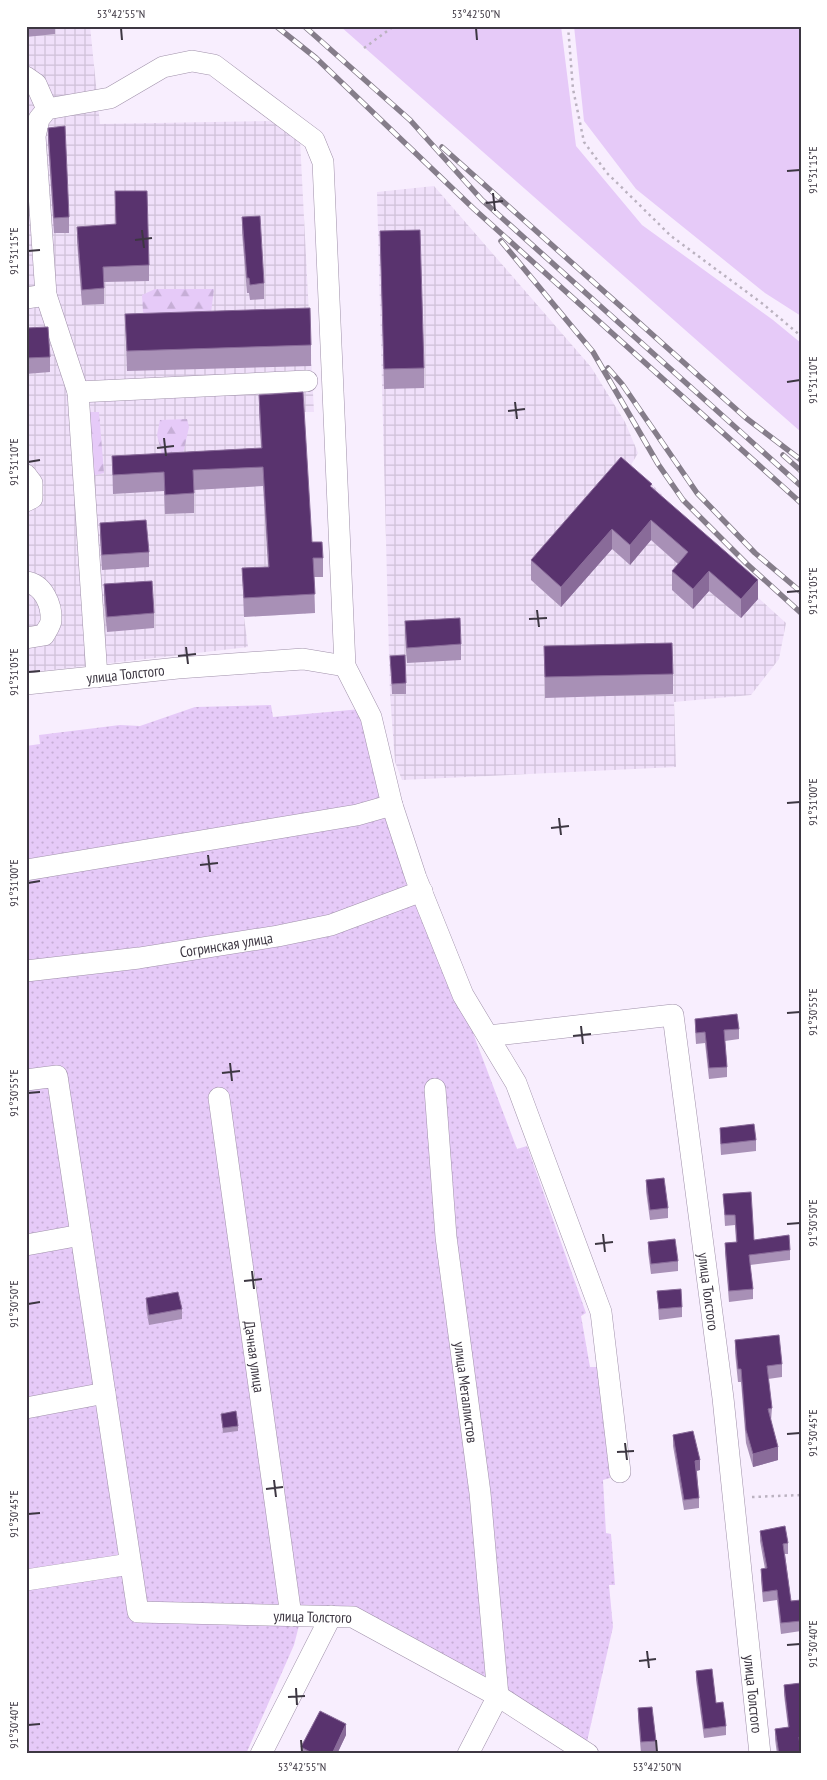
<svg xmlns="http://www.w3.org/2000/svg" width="827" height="1780" font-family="'PT Sans Narrow',sans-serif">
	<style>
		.industrial { fill: url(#industrial-grid) }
		.grass { fill: #e6caf8 }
		.forest { fill: url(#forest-firs) }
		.garden { fill: url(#garden-dots) }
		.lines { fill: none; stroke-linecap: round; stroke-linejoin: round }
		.minor-casing { stroke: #a091aa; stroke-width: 22 }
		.path { stroke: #bbb2c0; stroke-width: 2.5; stroke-dasharray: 2.5 4; stroke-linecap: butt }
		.minor { stroke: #fff; stroke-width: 21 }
		.rail-casing { stroke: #857d8a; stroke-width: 5.5 }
		.rail { stroke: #fff; stroke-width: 4; stroke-dasharray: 11; stroke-linecap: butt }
		.wall { fill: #a890b6 }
		.shaded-wall { fill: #896b99 }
		.building { fill: #59336e; stroke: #896b99 }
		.ticks { fill: none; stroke: #3d3742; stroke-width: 2 }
		.labels { text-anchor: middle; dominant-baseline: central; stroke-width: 5; stroke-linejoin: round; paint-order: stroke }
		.street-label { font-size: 15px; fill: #3d3742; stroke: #fff }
		.neatline { fill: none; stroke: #3d3742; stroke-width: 2 }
		.ticks-label { font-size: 12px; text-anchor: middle; fill: #3d3742 }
	</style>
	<defs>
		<pattern id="industrial-grid" width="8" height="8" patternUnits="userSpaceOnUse" patternTransform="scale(1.25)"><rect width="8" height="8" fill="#f0e0fa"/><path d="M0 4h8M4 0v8" fill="none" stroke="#cfc1d8"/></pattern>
		<pattern id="forest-firs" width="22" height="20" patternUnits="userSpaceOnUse" patternTransform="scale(1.25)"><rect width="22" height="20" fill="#e6caf8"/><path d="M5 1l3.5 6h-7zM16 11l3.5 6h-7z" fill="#c6aed6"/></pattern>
		<pattern id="garden-dots" width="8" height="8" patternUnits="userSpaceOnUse" patternTransform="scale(1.25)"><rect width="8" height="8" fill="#e6caf8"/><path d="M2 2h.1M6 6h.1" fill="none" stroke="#c6aed6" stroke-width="1.8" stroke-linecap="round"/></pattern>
	</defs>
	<rect width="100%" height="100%" fill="#f8eefe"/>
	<!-- industrial -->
	<path class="industrial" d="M26 26H90L100 124 275 121 300 140 314 412H303L312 561H322L323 577H313L315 613 244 617 248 647 26 673Z
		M434 186 591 367 625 422 638 453 631 465 662 494 655 504 786 623 779 659 751 695 674 702 676 767 402 780 395 762 390 695 377 192Z"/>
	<!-- grass -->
	<path class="grass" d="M340 26H561L576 146 642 225 773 320 801 343V432Z
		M574 26H801V316L765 293 636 189 584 121Z"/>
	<!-- forest -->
	<path class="forest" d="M155 289H214L211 313 147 317 143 312 142 295Z
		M85 412H99L104 473 88 477Z
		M187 419 189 427 182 458 162 455 157 435 160 420Z"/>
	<!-- garden -->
	<path class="garden" d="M271 705 273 717 361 709 476 1041 517 1149 527 1146 586 1313 581 1316 590 1367H598L609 1452 610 1478 603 1480 606 1533 611 1534 615 1585H609L613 1627 586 1746 533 1714 503 1685 304 1606 294 1645 246 1754H26V746L40 744 39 735 120 725 140 726 195 707Z"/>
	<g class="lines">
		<!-- minor casing -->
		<g class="minor-casing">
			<g id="minor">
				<path d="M26 77 36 84 47 109"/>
				<path d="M26 298 46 295"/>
				<path d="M307 381 78 392 46 295 35 136 39 119 47 109 110 98 163 67 192 61 214 65 314 140 323 162 345 666 371 717 392 805 416 878 463 995 516 1083 601 1312 620 1472"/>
				<path d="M78 392 97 677"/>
				<path d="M26 475 32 483V498L26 501"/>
				<path d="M26 582C43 584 52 605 51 620 51 625 46 631 44 635L26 638"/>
				<path id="s1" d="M26 684 178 668 303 659 345 666"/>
				<path d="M26 870 357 815 392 805"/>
				<path id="s2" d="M26 971 139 958 278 936 331 925 422 891"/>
				<path id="s3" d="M488 1036 673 1015 723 1398 760 1754"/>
				<path id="s4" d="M26 1080 57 1076 138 1612 353 1617 498 1696 588 1754"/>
				<path id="s5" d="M435 1089 446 1237 480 1493 498 1696 468 1754"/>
				<path id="s6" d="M219 1098 291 1616"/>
				<path d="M26 1245 81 1235"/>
				<path d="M26 1408 105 1393"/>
				<path d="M26 1580 130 1564"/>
				<path d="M261 1754 331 1616"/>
			</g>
		</g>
		<!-- path -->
		<path class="path" d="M568 26 573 89 584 142 607 173 671 236 763 304 801 336
			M364 48 394 26
			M752 1497 801 1495"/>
		<!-- minor -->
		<use href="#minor" class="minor"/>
		<!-- rail casing -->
		<g class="rail-casing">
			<path id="rail" d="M276 26 316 58 474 209 801 503
				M304 26 410 120 482 200 801 486
				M442 147 746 418 801 460
				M501 241 593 352 658 464 683 500 747 564 801 613
				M608 368 622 384 697 493 755 553 801 592
				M783 455 801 471"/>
		</g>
		<!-- rail -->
		<use href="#rail" class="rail"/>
	</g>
	<!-- wall -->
	<path class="wall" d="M26 26H55V34L26 37Z
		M48 128 69 217V233H54L48 143Z
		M115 191 149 265V281L104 282V304L82 305 77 242V227L116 224Z
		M242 217 264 283V299L250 300 249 293H247L242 233Z
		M380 231 424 368V388L384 389Z
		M125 314 311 345V366L127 371Z
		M26 328 50 357V372L26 374Z
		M259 395 312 542 323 558V577H314L315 613 244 617 242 568 268 567 263 486 194 490V513L165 514 164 491 113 494 112 456 261 448 259 414Z
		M652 487 758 599 741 618 709 591 693 609 672 590V571L678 564 651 540 630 565 612 549 561 607 531 580V560Z
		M100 523 149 552V567L102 570 100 539Z
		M104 584 154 613V628L107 632 104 600Z
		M405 621 461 644V660L407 663 405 637Z
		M544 646 673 674V694L545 698Z
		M390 656 406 683V694H392Z
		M695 1019 739 1029V1039L725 1041 727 1067V1077L709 1079 705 1043 696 1044 695 1029Z
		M720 1128 756 1140V1151L721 1155 720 1138Z
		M646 1180 668 1208V1218L650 1220 646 1191Z
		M723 1194 754 1240 790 1250V1260L750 1265 753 1289V1299L729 1302 725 1253V1243L736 1242 735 1225 725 1226Z
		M648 1242 678 1261V1271L651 1274 648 1252Z
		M657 1291 682 1307V1317L659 1320Z
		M146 1298 182 1309V1319L149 1325 146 1308Z
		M735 1340 782 1364V1377L768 1379 772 1408 771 1421 778 1460 753 1467 746 1443 741 1382H738L735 1353Z
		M221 1414 238 1426V1431L223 1433Z
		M673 1435 700 1470 697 1471 699 1498V1508L684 1510 673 1446Z
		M760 1531 788 1543V1554H785L791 1601 801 1600V1631L781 1634 777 1600 763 1602 761 1580V1569H765L760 1541Z
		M696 1671 716 1703 726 1726V1735L704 1738 696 1680Z
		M801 1683V1754H777L775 1739V1729L788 1727 784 1695V1685Z
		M638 1708 656 1741V1751L641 1753 638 1719Z
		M346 1735 337 1754H301V1747Z"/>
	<!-- shaded-wall -->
	<path class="shaded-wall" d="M651 520V540L630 565V545Z
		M612 529V549L561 607V587Z
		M709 571V591L693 609V589Z
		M758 580V599L741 618V599Z
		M778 1447V1460L753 1467V1454Z
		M700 1460V1470L695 1471V1461Z
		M346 1724V1735L337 1754H332Z"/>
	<!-- building -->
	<path class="building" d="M65 126 69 217 54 218 48 128Z
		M115 191H147L149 265 103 267 104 288 82 290 77 227 116 224Z
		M260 216 264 283 250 285 249 278H247L242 217Z
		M420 230 424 368 384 369 380 231Z
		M310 308 311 345 127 351 125 314Z
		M48 327 50 357 26 358V328Z
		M303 392 312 542H322L323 558H313L315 594 244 598 242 568 269 567 263 467 193 470 194 493 165 495 164 472 113 475 112 456 262 448 259 395Z
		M621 457 652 484 650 486 758 580 741 599 709 571 693 589 672 571 688 552 651 520 630 545 612 529 561 587 531 560Z
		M146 520 149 552 102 555 100 523Z
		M152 581 154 613 107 617 104 584Z
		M460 618 461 644 407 648 405 621Z
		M672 643 673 674 545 677 544 646Z
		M405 655 406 683 392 684 390 656Z
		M737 1014 739 1029 724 1030 727 1067 709 1068 705 1032 696 1033 695 1019Z
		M754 1124 756 1140 721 1144 720 1128Z
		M664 1178 668 1208 650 1210 646 1180Z
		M751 1192 754 1240 789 1235 790 1250 749 1255 753 1289 729 1291 725 1243 737 1242 735 1215H725L723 1194Z
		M675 1239 678 1261 651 1264 648 1242Z
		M681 1289 682 1307 659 1309 657 1291Z
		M178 1292 182 1309 149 1315 146 1298Z
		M779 1335 782 1364 767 1366 772 1408 768 1409 778 1447 753 1454 746 1430 741 1369H738L735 1340Z
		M236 1411 238 1426 223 1428 221 1414Z
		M693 1431 700 1460 695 1461 699 1498 684 1500 673 1435Z
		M785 1526 788 1543 783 1544 791 1601 801 1600V1621L781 1623 777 1590 763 1592 761 1569 767 1568 760 1531Z
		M712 1669 716 1703 723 1702 726 1726 704 1729 696 1671Z
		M801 1683V1737H799L801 1754H779L775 1729 789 1727 784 1685Z
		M652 1707 656 1741 641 1742 638 1708Z
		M320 1711 346 1724 332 1754H314L301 1747Z"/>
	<!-- ticks -->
	<path class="ticks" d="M121 28 122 40M476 28 477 40M787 171 800 170M493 193 495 211M486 203 503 201M142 230 144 248M135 240 152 238M28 251 40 250M787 382 800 380M515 402 517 419M508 411 525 409M164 438 166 456M157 448 174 446M28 462 40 460M787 592 800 591M537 610 539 627M529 619 547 618M186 647 188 664M178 656 196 654M28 672 40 671M787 803 800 802M559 818 561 835M551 828 569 826M208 855 210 872M200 865 218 863M28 883 40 881M787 1013 800 1012M581 1026 583 1044M573 1036 591 1034M230 1063 232 1081M222 1073 240 1071M28 1093 40 1092M787 1224 800 1223M603 1234 605 1252M595 1244 613 1242M252 1271 254 1289M244 1281 262 1279M28 1304 40 1302M787 1434 800 1433M625 1443 627 1460M617 1452 634 1451M274 1480 276 1497M266 1489 283 1487M28 1514 40 1513M787 1645 800 1644M647 1651 649 1668M639 1661 656 1659M296 1688 297 1705M288 1697 305 1696M28 1725 40 1724M301 1740 302 1752M656 1740 657 1752"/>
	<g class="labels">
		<!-- street labels -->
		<g class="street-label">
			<text stroke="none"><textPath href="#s1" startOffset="100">улица Толстого</textPath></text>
			<text stroke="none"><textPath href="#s2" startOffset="202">Согринская улица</textPath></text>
			<text stroke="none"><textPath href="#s3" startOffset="465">улица Толстого</textPath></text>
			<text stroke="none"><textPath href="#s6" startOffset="261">Дачная улица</textPath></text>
			<text stroke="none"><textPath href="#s5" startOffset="305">улица Металлистов</textPath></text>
			<text stroke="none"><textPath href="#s4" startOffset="748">улица Толстого</textPath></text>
			<text stroke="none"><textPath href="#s3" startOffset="870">улица Толстого</textPath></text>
		</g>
	</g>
	<!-- border -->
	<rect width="827" height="1780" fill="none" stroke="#ffffff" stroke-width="55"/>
	<rect x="28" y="28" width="772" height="1724" class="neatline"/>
	<g class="ticks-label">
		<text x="121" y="18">53°42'55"N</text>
		<text x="476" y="18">53°42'50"N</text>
		<text transform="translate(813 170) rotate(-90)" y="4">91°31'15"E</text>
		<text transform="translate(14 251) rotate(-90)" y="4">91°31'15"E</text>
		<text transform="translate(813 380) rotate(-90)" y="4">91°31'10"E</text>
		<text transform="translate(14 462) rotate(-90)" y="4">91°31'10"E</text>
		<text transform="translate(813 591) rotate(-90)" y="4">91°31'05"E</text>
		<text transform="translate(14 672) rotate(-90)" y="4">91°31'05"E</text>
		<text transform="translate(813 802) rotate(-90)" y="4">91°31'00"E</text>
		<text transform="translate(14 883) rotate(-90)" y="4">91°31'00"E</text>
		<text transform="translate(813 1012) rotate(-90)" y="4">91°30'55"E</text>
		<text transform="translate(14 1093) rotate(-90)" y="4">91°30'55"E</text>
		<text transform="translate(813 1223) rotate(-90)" y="4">91°30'50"E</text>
		<text transform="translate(14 1304) rotate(-90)" y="4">91°30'50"E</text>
		<text transform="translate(813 1433) rotate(-90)" y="4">91°30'45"E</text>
		<text transform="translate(14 1514) rotate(-90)" y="4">91°30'45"E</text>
		<text transform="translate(813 1644) rotate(-90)" y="4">91°30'40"E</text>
		<text transform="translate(14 1725) rotate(-90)" y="4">91°30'40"E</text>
		<text x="302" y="1771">53°42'55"N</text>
		<text x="657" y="1771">53°42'50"N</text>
	</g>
</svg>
